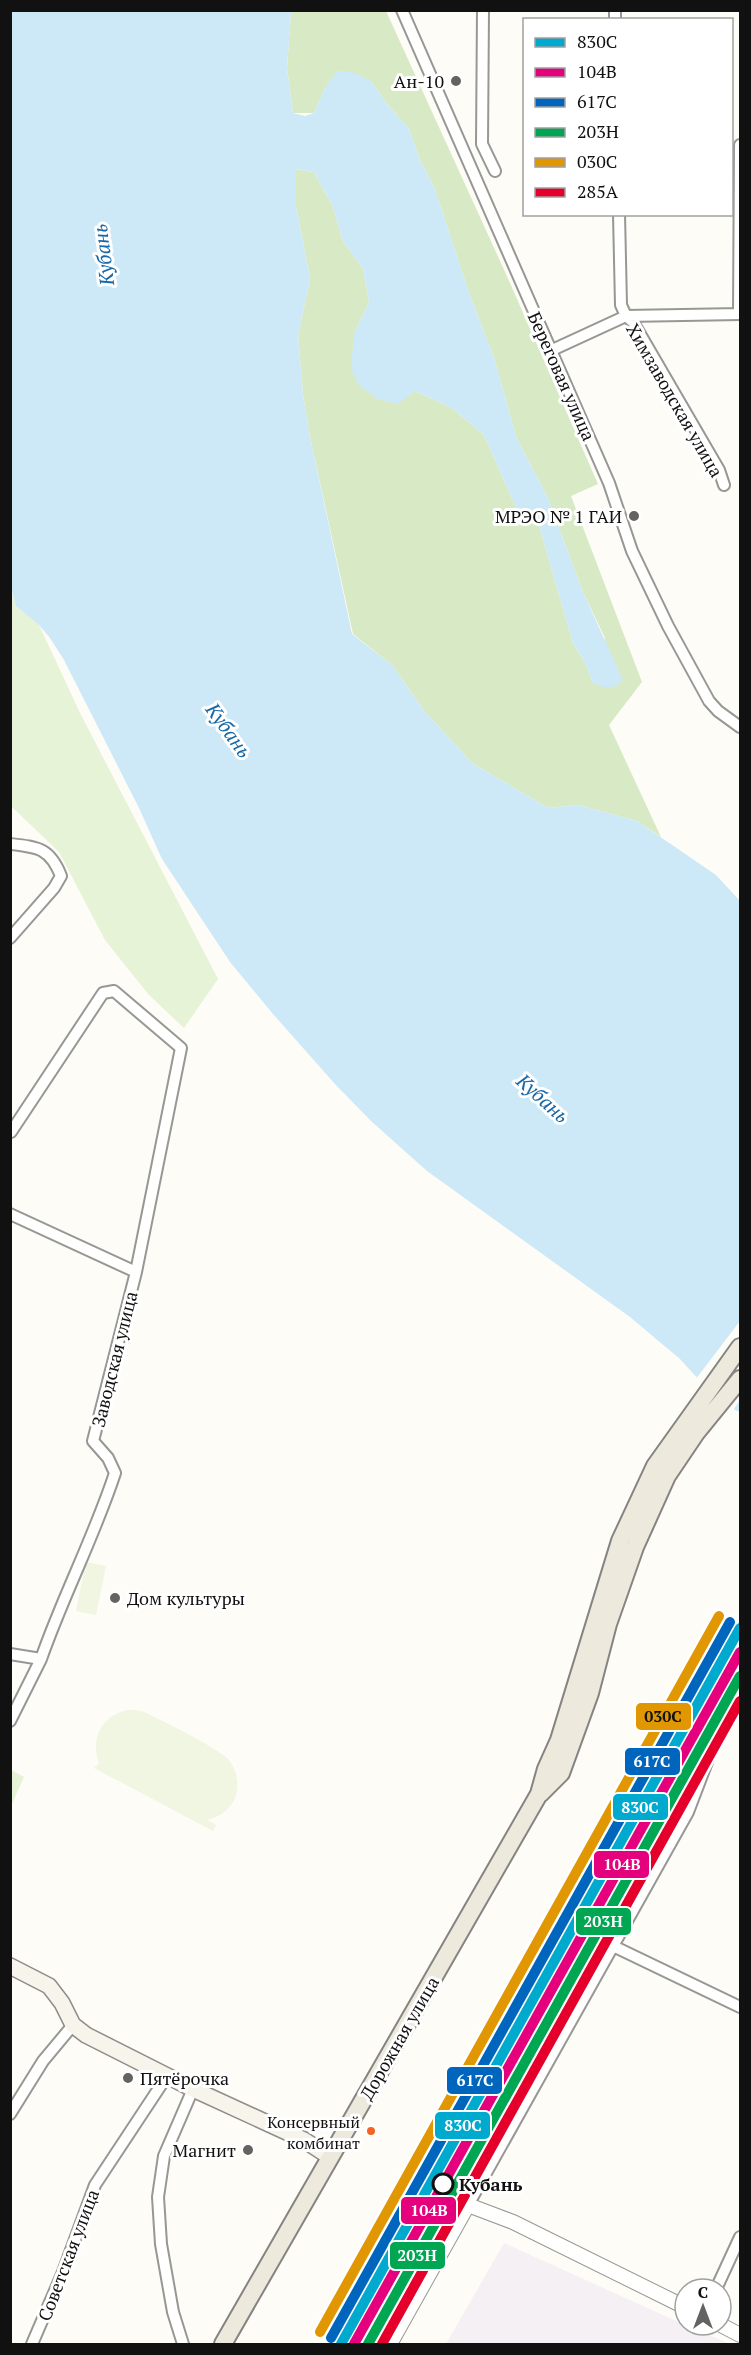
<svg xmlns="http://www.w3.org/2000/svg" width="751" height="2355" font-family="'PT Serif',serif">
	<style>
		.industrial { fill: #f5f0f3 }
		.green { fill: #e7f3d7 }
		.forest { fill: #d8eac5 }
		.pitch { fill: #f0f6e1 }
		.water { fill: #cde8f7 }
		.pier { fill: #fdfcf7 }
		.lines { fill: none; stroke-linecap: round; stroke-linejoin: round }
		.minor-casing { stroke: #979795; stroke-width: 14 }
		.tertiary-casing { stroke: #979795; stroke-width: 16 }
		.secondary-casing { stroke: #8e8d8b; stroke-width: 18 }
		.primary-casing { stroke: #858482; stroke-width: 20 }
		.minor { stroke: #fffffe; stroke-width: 10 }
		.tertiary { stroke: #fffffe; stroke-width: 14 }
		.secondary { stroke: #f6f4eb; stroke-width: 15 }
		.primary { stroke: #ede9dc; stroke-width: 16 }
		.rail-1-casing { stroke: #fff; stroke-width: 15 }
		.rail-2-casing { stroke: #fff; stroke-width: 15 }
		.rail-3-casing { stroke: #fff; stroke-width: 15 }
		.rail-4-casing { stroke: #fff; stroke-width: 15 }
		.rail-5-casing { stroke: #fff; stroke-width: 15 }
		.rail-6-casing { stroke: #fff; stroke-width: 15 }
		.rail-1 { stroke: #00a9ce; stroke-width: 10 }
		.rail-2 { stroke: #e5007d; stroke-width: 10 }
		.rail-3 { stroke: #0065bd; stroke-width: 10 }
		.rail-4 { stroke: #00a651; stroke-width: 10 }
		.rail-5 { stroke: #e09702; stroke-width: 10 }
		.rail-6 { stroke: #e4002b; stroke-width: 10 }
		.poi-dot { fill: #646362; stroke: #fff; stroke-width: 2 }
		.bus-dot { fill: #f26522; stroke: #fff; stroke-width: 2 }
		.stop-dot { fill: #fff; stroke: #111; stroke-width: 3 }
		.labels { text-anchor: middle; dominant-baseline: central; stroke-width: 6; stroke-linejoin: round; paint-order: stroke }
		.bus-label { font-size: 16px; fill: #111; stroke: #fff; text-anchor: end }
		.poi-label { font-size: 18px; fill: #111; stroke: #fff; text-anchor: end }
		.street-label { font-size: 18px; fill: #111; stroke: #fff }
		.stop-label { font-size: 18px; font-weight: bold; fill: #111; stroke: #fff; text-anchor: start }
		.water-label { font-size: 20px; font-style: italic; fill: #1768a6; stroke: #fff }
		.line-badge { stroke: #fff; stroke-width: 2 }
		.badge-label { font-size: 16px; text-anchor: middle; font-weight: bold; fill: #fff }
		.pale-badge-label { font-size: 16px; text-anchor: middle; font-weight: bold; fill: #111 }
	</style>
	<rect width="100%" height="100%" fill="#fdfcf7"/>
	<!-- industrial -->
	<path class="industrial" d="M504 2243 685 2325 730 2344H446Z"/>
	<!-- green -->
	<path class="green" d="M10 585 16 606 39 625 80 713 218 979 184 1028 149 995 105 940 59 852 11 806Z
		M11 1770 24 1777 11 1806Z"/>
	<!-- forest -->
	<path class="forest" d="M291 11H386L506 274 598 484 571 496 642 682 609 725 661 837 637 821 578 805 548 808 472 763 425 712 392 665 353 634 310 437 303 395 298 335 310 279 296 206 295 169 314 172 333 207 343 241 363 269 369 302 354 334 415 391 452 408 484 435 519 514 538 522 573 643 585 663 593 683 605 638 582 590 548 498 516 437 494 358 469 293 434 187 419 158 409 129 387 104 371 81 325 88 314 113H293L287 68Z"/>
	<!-- pitch -->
	<path class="pitch" d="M86 1562 106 1566 96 1615 76 1611Z
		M127 1710C132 1710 137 1710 141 1711 153 1715 220 1750 227 1758 237 1769 240 1784 235 1798 230 1810 219 1817 207 1820L216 1825 213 1831 94 1768 99 1763C90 1738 102 1716 127 1710Z"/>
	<!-- water -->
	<path class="water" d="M10 11H291L287 68 293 113 305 116 314 113 325 88 337 71H350L371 81 387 104 409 129 419 158 434 187 469 293 494 358 516 437 548 498 582 590 623 680C613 690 606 689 593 683L585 663 573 643 538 522 519 514 484 435 452 408 415 391 398 404 377 399 358 384 351 368 354 334 369 302 363 269 343 241 333 207 314 172 296 169V206L310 279 298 335 303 395 310 437 352 634 392 665 425 712 472 763 548 808 578 805 637 821 716 875 740 901V1412L735 1410 709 1391 680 1359 630 1317 427 1171 371 1121 335 1084 273 1014 230 962 162 859 139 808 64 660 50 638 39 625 16 606 10 584Z"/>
	<!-- pier -->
	<path class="pier" d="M740 1321V1400L732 1412 707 1393 695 1380Z"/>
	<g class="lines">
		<!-- minor casing -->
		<g class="minor-casing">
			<path id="minor" d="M402 10 609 483 632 551 668 626 709 701 718 711 740 727
				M483 10 482 144 495 171
				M615 10V20
				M619 214 621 305 626 316 633 322 719 470 724 485
				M739 314 740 145
				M550 351 626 316 740 314
				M10 844C38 847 50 848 61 876L54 888 10 938
				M11 1132 103 993 114 991 181 1048 136 1272 93 1441 108 1458 115 1473C94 1537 63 1596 41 1659
				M10 1214 136 1272
				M10 1654 41 1659 10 1721
				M613 1946 740 2007
				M10 2114 43 2061 73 2025
				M468 2205 688 1812 717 1736 740 1695
				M716 2289 740 2237
				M32 2344 63 2272 95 2185 167 2076
				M183 2344 173 2312 161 2244 158 2197 164 2156 193 2089"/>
		</g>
		<!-- tertiary casing -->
		<g class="tertiary-casing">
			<path id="tertiary" d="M721 2325 740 2335
				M390 2344 468 2205 513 2222 685 2307"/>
		</g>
		<!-- secondary casing -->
		<g class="secondary-casing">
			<path id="secondary" d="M10 1966 49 1986 62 2003 73 2025 86 2035 193 2089 304 2140 330 2157"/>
		</g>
		<!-- primary casing -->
		<g class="primary-casing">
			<path id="primary" d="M540 1794 561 1773 590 1693 608 1624 635 1547 667 1476 696 1433 740 1379
				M223 2344 539 1794 546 1769 559 1740 620 1541 655 1466 740 1347"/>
		</g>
		<!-- minor -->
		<use href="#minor" class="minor"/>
		<!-- tertiary -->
		<use href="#tertiary" class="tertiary"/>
		<!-- secondary -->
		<use href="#secondary" class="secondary"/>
		<!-- primary -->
		<use href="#primary" class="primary"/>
		<!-- rail-1 casing -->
		<g class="rail-1-casing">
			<path id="rail-1" d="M341 2344 740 1628"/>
		</g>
		<!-- rail-2 casing -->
		<g class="rail-2-casing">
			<path id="rail-2" d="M354 2344 740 1652"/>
		</g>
		<!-- rail-3 casing -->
		<g class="rail-3-casing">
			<path id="rail-3" d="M331 2338 730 1622"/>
		</g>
		<!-- rail-4 casing -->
		<g class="rail-4-casing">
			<path id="rail-4" d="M368 2344 740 1676"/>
		</g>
		<!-- rail-5 casing -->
		<g class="rail-5-casing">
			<path id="rail-5" d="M320 2332 719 1616"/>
		</g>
		<!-- rail-6 casing -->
		<g class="rail-6-casing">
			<path id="rail-6" d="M382 2344 740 1701"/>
		</g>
		<!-- rail-1 -->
		<use href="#rail-1" class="rail-1"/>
		<!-- rail-2 -->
		<use href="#rail-2" class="rail-2"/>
		<!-- rail-3 -->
		<use href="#rail-3" class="rail-3"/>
		<!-- rail-4 -->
		<use href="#rail-4" class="rail-4"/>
		<!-- rail-5 -->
		<use href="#rail-5" class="rail-5"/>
		<!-- rail-6 -->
		<use href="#rail-6" class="rail-6"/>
	</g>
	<!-- markers -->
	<g class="poi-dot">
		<circle cx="456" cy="81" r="6"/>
		<circle cx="634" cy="516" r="6"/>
		<circle cx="115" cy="1598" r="6"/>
		<circle cx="128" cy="2078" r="6"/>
		<circle cx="248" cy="2150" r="6"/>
	</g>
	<circle class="bus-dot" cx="371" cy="2131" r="5"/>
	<circle class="stop-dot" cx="443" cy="2184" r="10"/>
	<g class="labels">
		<!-- bus labels -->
		<g class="bus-label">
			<text x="360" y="2122">Консервный<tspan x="360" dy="21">комбинат</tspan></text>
		</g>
		<!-- poi labels -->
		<g class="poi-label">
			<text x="444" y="81">Ан-10</text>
			<text x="622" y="516">МРЭО № 1 ГАИ</text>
			<text x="127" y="1598" text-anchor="start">Дом культуры</text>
			<text x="140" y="2078" text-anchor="start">Пятёрочка</text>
			<text x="236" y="2150">Магнит</text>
		</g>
		<!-- street labels -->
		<g class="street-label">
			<text transform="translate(562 376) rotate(66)">Береговая улица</text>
			<text transform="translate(675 400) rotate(60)">Химзаводская улица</text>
			<text transform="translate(114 1359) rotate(-76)">Заводская улица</text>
			<text transform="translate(399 2038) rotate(-60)">Дорожная улица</text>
			<text transform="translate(68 2255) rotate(-69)">Советская улица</text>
		</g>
		<!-- stop labels -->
		<g class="stop-label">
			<text x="459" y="2184">Кубань</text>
		</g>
		<!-- water labels -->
		<g class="water-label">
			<text transform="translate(103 255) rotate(-97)">Кубань</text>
			<text transform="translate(229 730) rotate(54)">Кубань</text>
			<text transform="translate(543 1098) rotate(42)">Кубань</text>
		</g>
	</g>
	<g class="line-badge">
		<rect x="635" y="1702" width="57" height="29" rx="6" fill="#e09702"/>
		<rect x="624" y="1747" width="57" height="29" rx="6" fill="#0065bd"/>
		<rect x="612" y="1793" width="57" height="28" rx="6" fill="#00a9ce"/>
		<rect x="593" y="1850" width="57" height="29" rx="6" fill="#e5007d"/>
		<rect x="575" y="1907" width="57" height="29" rx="6" fill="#00a651"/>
		<rect x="446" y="2066" width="57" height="29" rx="6" fill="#0065bd"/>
		<rect x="434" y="2111" width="57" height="29" rx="6" fill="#00a9ce"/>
		<rect x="400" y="2196" width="57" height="29" rx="6" fill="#e5007d"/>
		<rect x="389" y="2241" width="57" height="29" rx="6" fill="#00a651"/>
	</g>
	<g class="badge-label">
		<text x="652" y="1767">617C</text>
		<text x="640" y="1813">830С</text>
		<text x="622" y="1870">104В</text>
		<text x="603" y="1927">203Н</text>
		<text x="475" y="2086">617C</text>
		<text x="463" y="2131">830С</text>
		<text x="429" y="2216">104В</text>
		<text x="417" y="2261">203Н</text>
	</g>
	<g class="pale-badge-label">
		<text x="663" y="1722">030C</text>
	</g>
	<!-- border -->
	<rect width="751" height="2355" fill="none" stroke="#111111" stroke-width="24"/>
	<!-- legend -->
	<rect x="523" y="18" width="210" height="198" fill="#ffffff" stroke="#a0a0a0" stroke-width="1.5"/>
	<rect x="535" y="38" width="30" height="9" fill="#00a9ce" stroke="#a0a0a0" stroke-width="1.5"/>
	<text x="577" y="48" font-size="18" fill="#111111">830С</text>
	<rect x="535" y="68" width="30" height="9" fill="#e5007d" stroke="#a0a0a0" stroke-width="1.5"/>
	<text x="577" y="78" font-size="18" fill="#111111">104В</text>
	<rect x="535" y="98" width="30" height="9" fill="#0065bd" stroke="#a0a0a0" stroke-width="1.5"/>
	<text x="577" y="108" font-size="18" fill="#111111">617C</text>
	<rect x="535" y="128" width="30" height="9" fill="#00a651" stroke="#a0a0a0" stroke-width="1.5"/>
	<text x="577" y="138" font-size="18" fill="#111111">203Н</text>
	<rect x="535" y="158" width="30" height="9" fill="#e09702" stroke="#a0a0a0" stroke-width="1.5"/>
	<text x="577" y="168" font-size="18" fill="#111111">030C</text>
	<rect x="535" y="188" width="30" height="9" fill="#e4002b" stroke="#a0a0a0" stroke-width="1.5"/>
	<text x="577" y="198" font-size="18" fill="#111111">285А</text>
	<!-- north arrow -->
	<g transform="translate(703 2307)"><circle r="28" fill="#ffffff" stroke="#a0a0a0" stroke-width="1.5"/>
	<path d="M0-4.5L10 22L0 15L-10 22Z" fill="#646362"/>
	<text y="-9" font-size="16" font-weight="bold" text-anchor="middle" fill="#111111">С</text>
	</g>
</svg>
